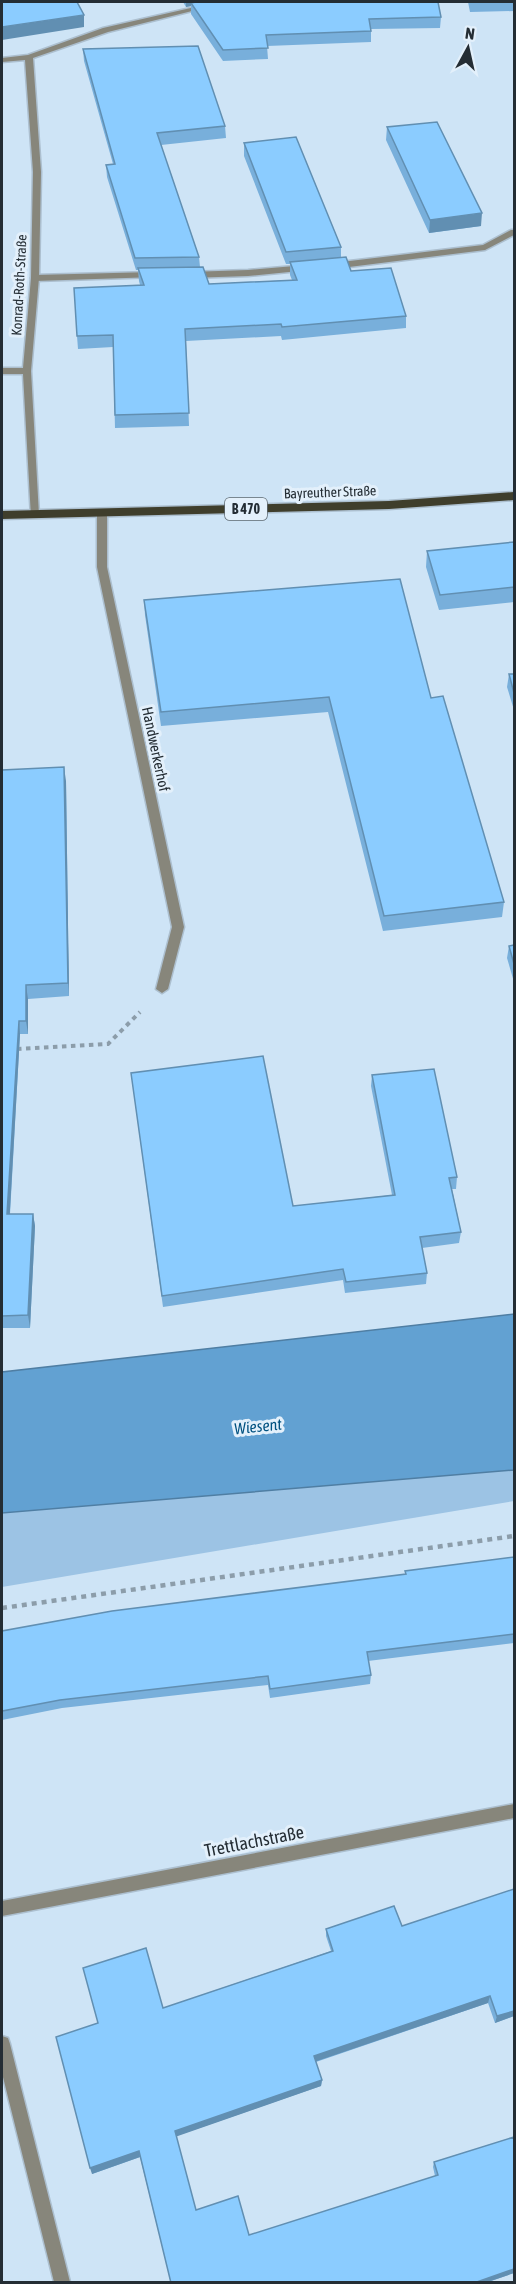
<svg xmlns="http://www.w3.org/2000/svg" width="516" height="2284" font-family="'Asap Condensed',sans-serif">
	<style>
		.green { fill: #9cc3e4 }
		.water { fill: #62a1d2; stroke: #4f7ea3; stroke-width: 1.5 }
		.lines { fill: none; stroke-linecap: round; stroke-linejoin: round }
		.lane-casing { stroke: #acbfcf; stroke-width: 3 }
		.street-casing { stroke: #acbfcf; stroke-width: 3 }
		.primary-casing { stroke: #acbfcf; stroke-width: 3 }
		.path-far1 { stroke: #8c9daa; stroke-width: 4; stroke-dasharray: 4.5 4.5; stroke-linecap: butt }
		.path { stroke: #8c9daa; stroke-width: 4.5; stroke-dasharray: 5 5; stroke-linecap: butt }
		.lane { fill: #87867b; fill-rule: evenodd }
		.street { fill: #87867b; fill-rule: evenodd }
		.primary { fill: #3f3e2c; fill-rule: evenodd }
		.wall { fill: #78afdb }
		.shaded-wall { fill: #618fb2 }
		.building { fill: #8bccff; stroke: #618fb2; stroke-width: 1.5 }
		.labels { text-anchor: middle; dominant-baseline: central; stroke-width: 6; stroke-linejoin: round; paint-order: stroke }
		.far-street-label { font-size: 14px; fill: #242d34; stroke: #e3f0fb }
		.shield { fill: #e3f0fb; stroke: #5d6870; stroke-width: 1.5 }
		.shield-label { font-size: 14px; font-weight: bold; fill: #242d34 }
		.street-label { font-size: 15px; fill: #242d34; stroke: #e3f0fb }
		.water-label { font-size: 16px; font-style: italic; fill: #005180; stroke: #e3f0fb }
		.near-street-label { font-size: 18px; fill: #242d34; stroke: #e3f0fb }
	</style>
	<rect width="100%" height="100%" fill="#cee4f6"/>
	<!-- green -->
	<path class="green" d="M514 1470V1501L2 1587V1513Z"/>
	<!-- water -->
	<path class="water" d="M514 1314V1470L2 1513V1372Z"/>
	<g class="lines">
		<!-- lane casing -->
		<g class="lane-casing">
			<path id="lane" d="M511 230H514V235L485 250 333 269 329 266 333 263 483 245Z
				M306 265 309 266V270L248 276 189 278 185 275 189 272 248 270Z
				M153 272 157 275 156 277 35 281 31 278 35 275Z"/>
		</g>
		<!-- street casing -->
		<g class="street-casing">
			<path id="street" d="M217 2H228L108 32 33 58 41 172 39 278 31 371 39 515 37 517H31L23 374H2V368H23L31 278 33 172 25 60 2 62V58L28 55 103 28Z
				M102 511 107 514V567L184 927 168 989 162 993 156 989 172 927 97 567V514Z
				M514 1804V1818L2 1916V1901Z
				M2 2036 8 2038 10 2044 70 2282H54L2 2073Z"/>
		</g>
		<!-- primary casing -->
		<g class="primary-casing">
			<path id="primary" d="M514 492V500L389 509 2 519V511L389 501Z"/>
		</g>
		<!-- path-far1 -->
		<path class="path-far1" d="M17 1049 108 1044 140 1012"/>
		<!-- path -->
		<path class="path" d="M2 1608 514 1536"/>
		<!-- lane -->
		<use href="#lane" class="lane"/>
		<!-- street -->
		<use href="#street" class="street"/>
		<!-- primary -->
		<use href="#primary" class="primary"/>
	</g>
	<!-- wall -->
	<path class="wall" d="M183 2H438L441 17 440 28 371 29V42L267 46 268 59 223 61 191 14V6L186 7Z
		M468 2H514V11L470 12Z
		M83 49 225 126 226 138 161 145 199 257 200 267 209 284 292 280 290 275V264H286L244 156V143L341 247V258L351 271 406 316V328L282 340 281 336 186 341 189 426 115 428 113 347 78 349 77 336 140 285 139 281 138 270H136L107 177 106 165 113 164 84 61Z
		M387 127 481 226 429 233 386 140Z
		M514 542V602L439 610 426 567 427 551Z
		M144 600 431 698 504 902 502 917 383 931 328 712 161 726 145 615Z
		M509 674H514V710L507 687Z
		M2 770 66 781 69 996 28 999V1034H20L10 1214H33L35 1226 30 1328H2Z
		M514 945V982L507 958 509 946Z
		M131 1073 293 1206 392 1195 371 1086 372 1075 457 1177 456 1189H452L461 1232 459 1243 422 1248 427 1273 426 1284 345 1293 343 1280 163 1307Z
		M514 1557V1643L368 1661 371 1675 370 1684 270 1698 268 1685 62 1708 2 1720V1631L405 1574V1571Z
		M514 1889V2016L495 2023 488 2003 316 2062 322 2080 321 2086 176 2136 196 2210 249 2235 435 2176 433 2167 434 2162 514 2137V2273L485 2283H171L140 2157 92 2174 97 2023 163 2008 331 1951 326 1936V1929L402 1926Z"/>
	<!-- shaded-wall -->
	<path class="shaded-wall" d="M186 2H209L191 3V6L186 7Z
		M84 15V27L2 40V27Z
		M482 213 481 226 429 233 430 220Z
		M64 767 66 781 69 996 68 983Z
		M26 985 28 999V1034L26 1021Z
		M19 1021 20 1034 9 1227 7 1214Z
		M33 1214 35 1226 30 1328 28 1315Z
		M490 1996 488 2003 314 2062V2056Z
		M514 2011V2016L495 2023 497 2016Z
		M322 2080 321 2086 175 2137V2131Z
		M139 2151 140 2157 92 2174 90 2168Z
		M514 2269V2273L485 2283H474Z"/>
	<!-- building -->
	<path class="building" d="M2 2H77L84 15 2 27Z
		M196 2H438L441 17 369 19 371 31 266 35 268 48 223 50 191 3Z
		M198 46 225 126 157 133 199 257 135 258 106 165 115 164 83 49Z
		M437 122 482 213 430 220 387 127Z
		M296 137 341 247 286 252 244 143Z
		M346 257 351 271 391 268 406 316 282 327 281 324 185 329 189 413 115 415 113 335 77 336 74 288 144 285 138 268 203 267 209 284 297 280 290 262Z
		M514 542V587L440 595 427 551Z
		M400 579 431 698 443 696 504 902 384 916 329 697 161 712 144 600Z
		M509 674H514V693Z
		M64 767 68 983 26 985V1021H19L7 1214H33L28 1315 2 1316V770Z
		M514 945V964L509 946Z
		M263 1056 293 1206 395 1195 372 1075 434 1069 457 1177 449 1178 461 1232 420 1237 427 1273 346 1282 343 1269 162 1296 131 1073Z
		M514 1557V1634L367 1652 371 1675 270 1689 268 1676 60 1700 2 1711V1631L112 1611 406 1574 405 1571Z
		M514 1889V2011L497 2016 490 1996 314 2056 322 2080 175 2131 196 2210 238 2196 249 2235 438 2175 434 2162 514 2137V2269L474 2283H171L139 2151 90 2168 56 2037 98 2023 83 1968 146 1948 163 2008 333 1951 326 1929 394 1906 402 1926Z"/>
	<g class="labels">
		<!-- far-street labels -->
		<g class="far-street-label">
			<text transform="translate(19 285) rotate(-87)">Konrad-Roth-Straße</text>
			<text transform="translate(330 492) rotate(-2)">Bayreuther Straße</text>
		</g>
		<!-- shield labels -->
		<rect class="shield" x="225" y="498" width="42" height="22" rx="4.5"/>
		<g class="shield-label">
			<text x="246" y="509">B 470</text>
		</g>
		<!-- street labels -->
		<g class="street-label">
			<text transform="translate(156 749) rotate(78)">Handwerkerhof</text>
		</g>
		<!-- water labels -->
		<g class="water-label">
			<text transform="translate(258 1426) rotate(-6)">Wiesent</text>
		</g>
		<!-- near-street labels -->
		<g class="near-street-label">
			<text transform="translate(254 1841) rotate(-11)">Trettlachstraße</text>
		</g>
	</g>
	<!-- border -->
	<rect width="516" height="2284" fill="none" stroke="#242d34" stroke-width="6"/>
	<!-- north arrow -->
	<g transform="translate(468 48) rotate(8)" stroke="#e3f0fb" stroke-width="4.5" paint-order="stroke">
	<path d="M0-4.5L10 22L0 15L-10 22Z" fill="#242d34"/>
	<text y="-9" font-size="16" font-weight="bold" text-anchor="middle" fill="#242d34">N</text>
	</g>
</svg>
